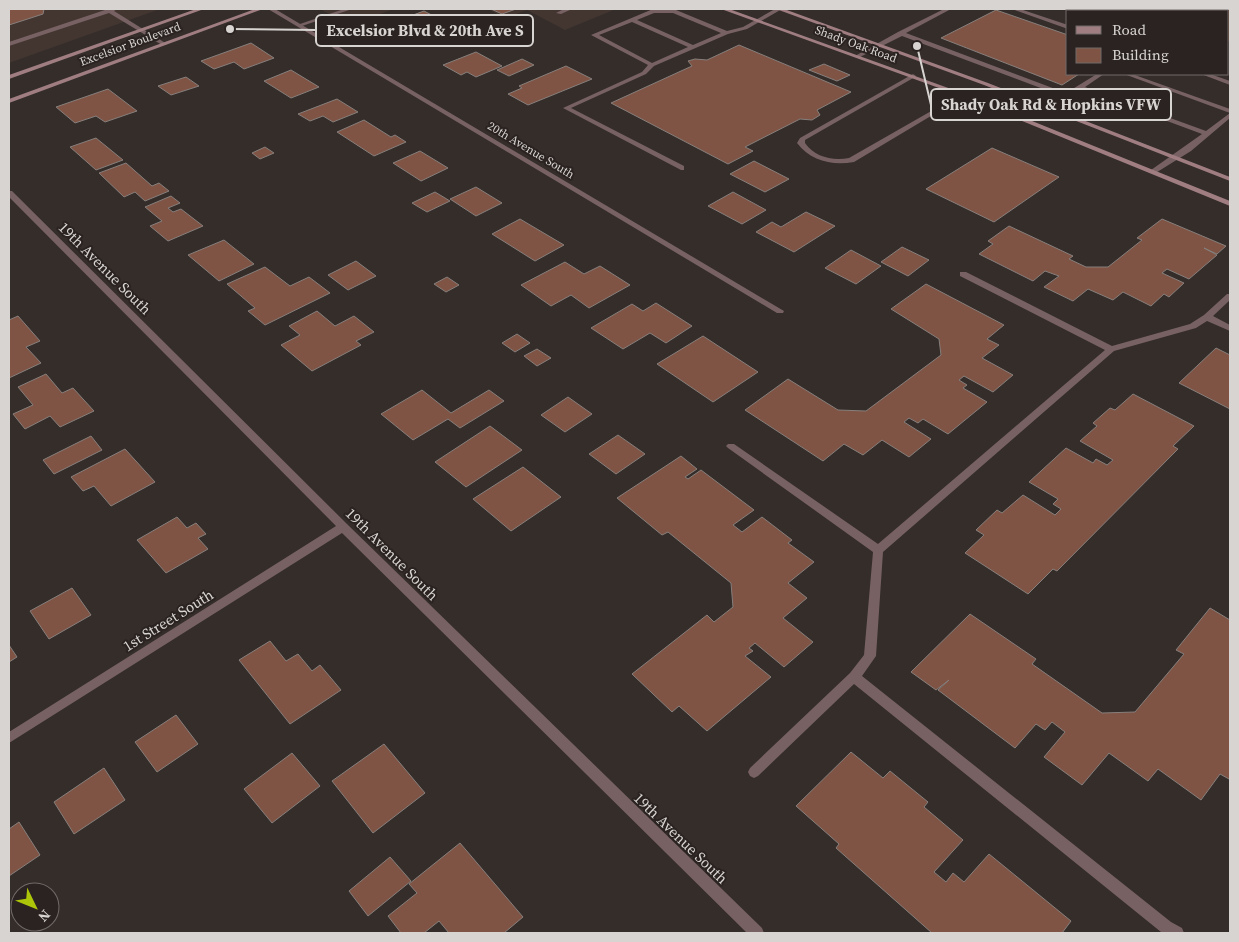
<svg xmlns="http://www.w3.org/2000/svg" width="1239" height="942" font-family="'Source Serif 4',serif">
	<style>
		.built { fill: #433631 }
		.green { fill: #55362b }
		.building { fill: #7f5445; stroke: #877f7c }
		.lines { fill: none; stroke-linecap: round; stroke-linejoin: round }
		.service { fill: #776163; fill-rule: evenodd }
		.minor { fill: #776163; fill-rule: evenodd }
		.secondary { fill: #9f7d81; fill-rule: evenodd }
		.labels { text-anchor: middle; dominant-baseline: central; stroke-width: 4; stroke-linejoin: round; paint-order: stroke }
		.far-street-label { font-size: 12px; fill: #d8d4d2; stroke: #2a2321 }
		.street-label { font-size: 15px; fill: #d8d4d2; stroke: #2a2321 }
		.leader { fill: none; stroke: #d8d4d2; stroke-width: 2 }
		.callout-dot { fill: #d8d4d2; stroke: #2a2321; stroke-width: 2 }
		.callout { fill: #2a2321; stroke: #d8d4d2; stroke-width: 2 }
		.callout-label { font-size: 16px; text-anchor: middle; font-weight: bold; fill: #d8d4d2 }
	</style>
	<rect width="100%" height="100%" fill="#342d2a"/>
	<!-- built -->
	<path class="built" d="M9 9H160L9 63Z
		M320 9H394L349 25Z
		M488 9H616L565 30 527 10 505 18Z"/>
	<!-- green -->
	<path class="green" d="M1110 9H1230V42L1228 41V11H1111Z"/>
	<!-- building -->
	<path class="building" d="M9 9H44L43 14 9 25Z
		M491 9H516L502 14Z
		M996 10 1068 35V74H1079L1062 85 941 38Z
		M424 11 443 21 432 24 438 27 413 37 389 24Z
		M251 43 274 58 244 69 234 62 214 69 201 61Z
		M739 45 851 92 817 110 820 115 812 120 800 119 745 147 753 151 728 164 611 103 692 66 688 61 695 59 707 60Z
		M476 52 502 66 476 77 467 72 461 75 443 65Z
		M522 59 534 65 509 76 497 70Z
		M824 64 850 75 837 81 809 70Z
		M566 66 592 79 528 105 508 94 522 88 519 86Z
		M291 70 319 87 291 98 264 81Z
		M186 77 199 86 171 95 158 86Z
		M108 89 137 111 105 122 96 116 75 123 56 107Z
		M337 99 358 112 333 122 323 116 310 121 298 114Z
		M364 120 391 137 395 135 406 142 374 156 337 132Z
		M96 138 123 160 96 170 70 147Z
		M265 147 274 153 260 159 252 153Z
		M992 148 1059 177 994 222 926 189Z
		M420 151 448 168 421 181 393 163Z
		M754 161 789 179 765 192 730 174Z
		M126 163 152 186 159 183 169 191 145 201 135 192 124 197 99 173Z
		M476 187 502 203 476 216 450 199Z
		M435 192 450 201 427 212 412 203Z
		M733 192 766 210 742 224 708 206Z
		M171 196 180 203 168 208 173 212 181 209 203 226 168 241 150 226 162 221 145 207Z
		M806 212 835 226 794 252 756 232 772 222 781 227Z
		M520 219 564 245 535 261 492 234Z
		M1162 219 1226 246 1217 254 1204 248 1217 255 1189 279 1167 269 1162 273 1184 283 1169 297 1164 294 1151 306 1123 292 1113 300 1088 289 1073 301 1044 287 1059 276 1045 271 1033 281 979 254 993 244 988 241 1009 226 1073 256 1069 259 1086 267H1108L1142 240 1137 238Z
		M224 240 254 264 219 281 188 255Z
		M902 247 929 260 908 276 881 262Z
		M851 250 881 266 856 284 825 268Z
		M356 261 376 276 348 290 328 275Z
		M565 262 584 274 600 266 630 285 589 308 571 295 551 306 521 285Z
		M265 267 290 286 309 277 330 293 265 325 248 311 255 308 227 284Z
		M447 277 459 285 446 292 434 284Z
		M926 284 1004 325 987 339 999 345 982 358 1013 375 993 392 964 376 959 380 967 385 963 388 987 402 948 434 923 419 918 423 909 418 904 422 931 439 909 457 882 440 863 455 844 444 823 461 745 410 788 379 838 410 866 411 941 355 939 339 891 309Z
		M656 303 692 326 666 343 650 333 623 349 591 328 632 304 643 311Z
		M317 311 335 326 354 316 374 332 356 341 361 345 312 371 281 345 300 335 289 326Z
		M18 316 40 341 26 347 41 363 9 378V320Z
		M517 334 530 343 515 352 502 343Z
		M703 336 758 372 713 402 657 364Z
		M1216 348 1230 355V409L1179 383Z
		M537 349 551 358 537 366 524 356Z
		M46 374 62 393 73 388 94 411 60 427 50 416 25 429 13 414 33 405 18 387Z
		M422 390 451 413 489 390 504 401 460 428 448 419 413 440 381 414Z
		M1133 394 1194 426 1173 446 1178 449 1057 571 1053 569 1028 594 965 553 984 535 976 530 997 510 1002 513 1023 495 1055 515 1061 509 1053 504 1058 499 1029 482 1066 448 1093 463 1096 459 1107 465 1113 460 1080 441 1097 426 1093 423 1110 408 1115 410Z
		M568 397 592 414 565 432 541 415Z
		M490 426 522 450 466 487 435 462Z
		M618 435 645 454 616 474 589 454Z
		M91 436 102 450 54 474 43 460Z
		M125 449 155 482 111 506 94 486 83 491 71 477Z
		M681 456 697 469 685 477 688 479 701 470 754 510 733 525 742 532 762 517 792 540 788 543 814 562 788 583 807 598 783 618 813 642 784 667 755 643 749 648 753 651 745 656 771 677 707 731 679 706 672 712 632 674 707 615 714 622 733 607 731 583 668 532 662 535 617 498Z
		M523 467 561 497 511 531 473 499Z
		M177 517 187 528 196 523 206 534 198 538 208 549 166 573 137 540Z
		M72 588 91 615 49 639 30 611Z
		M1210 608 1230 620V777L1229 779 1220 774 1201 800 1158 769 1148 781 1109 753 1082 785 1044 757 1065 732 1052 722 1045 730 1036 724 1015 748 938 690 949 680 936 690 911 672 970 614 1036 659 1032 664 1102 713 1135 712 1184 654 1176 650Z
		M270 641 286 661 298 654 312 671 320 665 341 690 290 724 239 660Z
		M9 645 17 657 9 662Z
		M176 715 198 744 157 772 135 742Z
		M384 744 425 793 373 833 332 781Z
		M851 752 883 778 890 771 928 802 924 807 963 840 934 872 946 882 953 873 964 882 989 854 1071 921 1062 933H932L836 848 839 844 796 806Z
		M292 753 320 786 272 823 244 789Z
		M104 768 125 800 74 834 54 802Z
		M19 822 40 855 9 876V829Z
		M460 843 523 917 504 933H449L439 921 424 933H401L388 916 417 893 409 884Z
		M390 857 411 881 368 916 349 891Z"/>
	<g class="lines">
		<!-- service -->
		<path class="service" d="M104 9H117L114 11 167 44 162 45 109 13 9 46V42L105 10Z
			M344 9H352L302 26 297 25Z
			M564 9H572L561 14 556 13Z
			M653 9 676 10 727 31 743 27 775 9H782L747 29 728 34 654 66 646 74 571 108 684 166V170H681L563 108 642 72 648 65 591 35ZM654 13H673L721 33 693 45 637 20ZM632 22 688 47 652 63 599 35Z
			M944 9H951L906 33 1066 93 1097 74H1104L1085 87 1206 131 1230 113 1124 74H1132L1230 109V118L1191 151 1154 174 1150 172 1151 170 1202 134 1081 89 1029 121H1025V119L1062 96 902 36 860 57 855 56 898 32Z
			M1012 9H1020L1068 25V29Z
			M913 74 916 76 915 77 805 140V143C815 157 832 161 849 158L961 94 966 95 854 162C832 166 811 161 797 143L800 138Z
			M1201 74H1210L1230 81V85Z
			M960 272H966L1112 346 1190 324 1204 315 1227 294H1230V300L1213 316 1230 325V331L1207 321 1196 328 1114 351 883 552 876 656 862 676 1171 922 1182 928 1184 933 1161 932 854 684 758 776 754 778 750 776 748 772 750 768 850 673 864 655 873 552 728 448 726 446 728 444H734L878 544 1105 350 960 276Z"/>
		<!-- minor -->
		<path class="minor" d="M268 9H275L784 311 783 313H777Z
			M9 191H12L347 524 762 928 764 933H747L342 533 9 743V732L336 526 9 197Z"/>
		<!-- secondary -->
		<path class="secondary" d="M196 9H204L9 79V75Z
			M255 9H263L9 103V99Z
			M721 9H729L965 94 1230 201V206L961 96Z
			M776 9H784L988 83 1230 177V181L984 85Z"/>
	</g>
	<g class="labels">
		<!-- far-street labels -->
		<g class="far-street-label">
			<text transform="translate(130 44) rotate(-20)">Excelsior Boulevard</text>
			<text transform="translate(856 44) rotate(20)">Shady Oak Road</text>
			<text transform="translate(531 150) rotate(31)">20th Avenue South</text>
		</g>
		<!-- street labels -->
		<g class="street-label">
			<text transform="translate(105 268) rotate(45)">19th Avenue South</text>
			<text transform="translate(392 554) rotate(45)">19th Avenue South</text>
			<text transform="translate(168 620) rotate(-32)">1st Street South</text>
			<text transform="translate(681 838) rotate(44)">19th Avenue South</text>
		</g>
	</g>
	<!-- callouts -->
	<path class="leader" d="M230 29L316 30M917 46L931 105"/>
	<g class="callout-dot">
		<circle cx="230" cy="29" r="5"/>
		<circle cx="917" cy="46" r="5"/>
	</g>
	<g class="callout">
		<rect x="316" y="15" width="217" height="31" rx="5"/>
		<rect x="931" y="89" width="240" height="31" rx="5"/>
	</g>
	<g class="callout-label">
		<text x="425" y="36">Excelsior Blvd &amp; 20th Ave S</text>
		<text x="1051" y="110">Shady Oak Rd &amp; Hopkins VFW</text>
	</g>
	<!-- border -->
	<rect width="1239" height="942" fill="none" stroke="#d8d4d2" stroke-width="20"/>
	<!-- legend -->
	<rect x="1066" y="10" width="162" height="65" fill="#2a2321" stroke="#706a68"/>
	<rect x="1076" y="26" width="25" height="8" fill="#9f7d81" stroke="#706a68"/>
	<text x="1112" y="35" font-size="15" fill="#d8d4d2">Road</text>
	<rect x="1076" y="48" width="25" height="15" fill="#7f5445" stroke="#706a68"/>
	<text x="1112" y="60" font-size="15" fill="#d8d4d2">Building</text>
	<!-- north arrow -->
	<g transform="translate(35 907) rotate(133)"><circle r="24" fill="#2a2321" stroke="#706a68"/>
	<path d="M0-4L9 19L0 12L-9 19Z" fill="#aec60a"/>
	<text y="-8" font-size="14" font-weight="bold" text-anchor="middle" fill="#d8d4d2">N</text>
	</g>
</svg>
